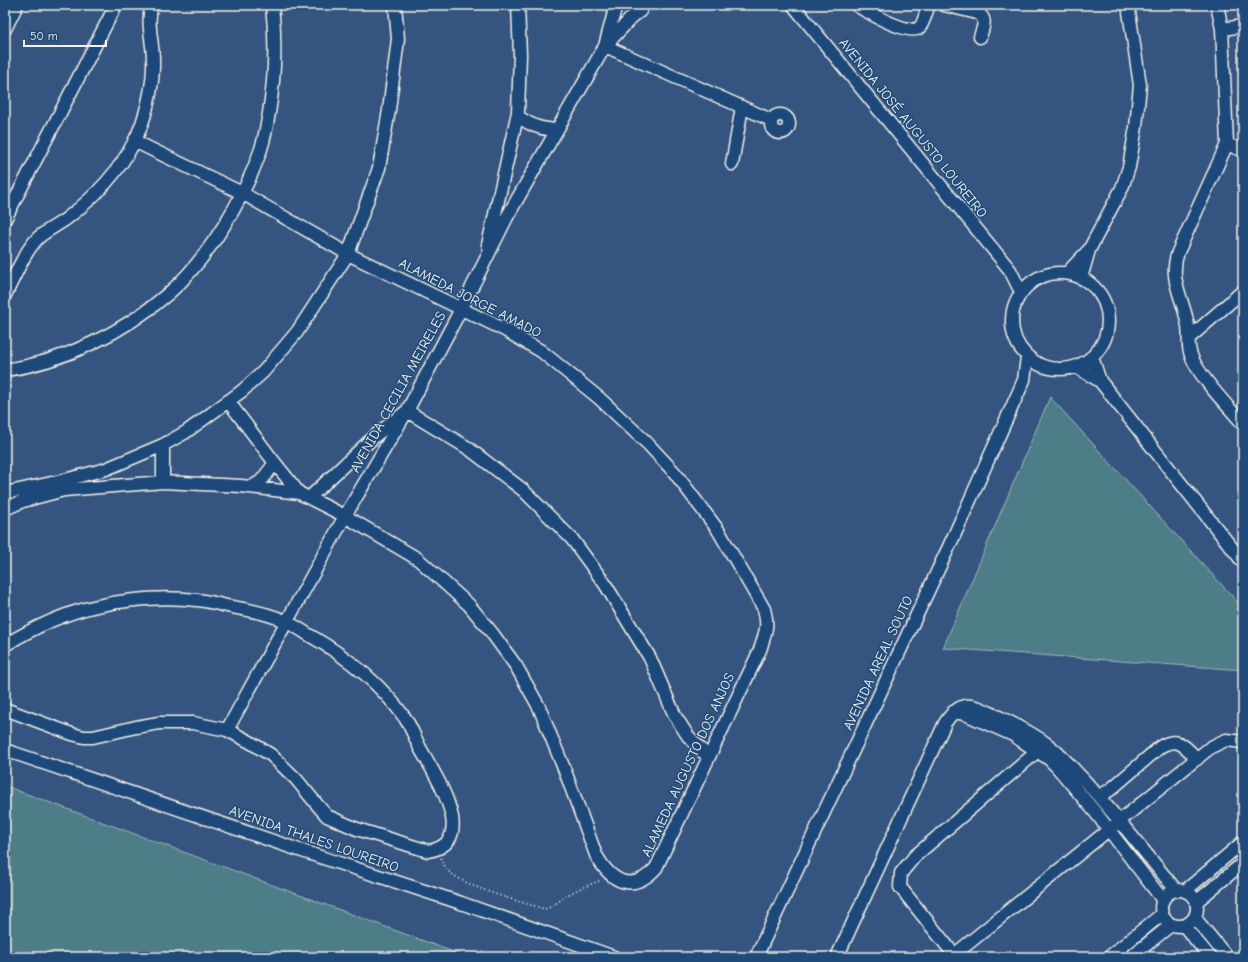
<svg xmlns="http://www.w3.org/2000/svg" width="1248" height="962" font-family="'Comic Neue',sans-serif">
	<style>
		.green { fill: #4e7d87; stroke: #a1b7b8 }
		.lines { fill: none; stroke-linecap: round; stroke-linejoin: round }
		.minor-casing { stroke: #f4f1e8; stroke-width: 15 }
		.path { stroke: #f4f1e8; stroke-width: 2; stroke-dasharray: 1 3; stroke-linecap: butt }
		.minor { stroke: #1f4a7a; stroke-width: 12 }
		.labels { text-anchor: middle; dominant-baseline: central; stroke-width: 3; stroke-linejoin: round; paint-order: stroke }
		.street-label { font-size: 14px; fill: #f4f1e8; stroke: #1f4a7a }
	</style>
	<rect width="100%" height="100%" fill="#355580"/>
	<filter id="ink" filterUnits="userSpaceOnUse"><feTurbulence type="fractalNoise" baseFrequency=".025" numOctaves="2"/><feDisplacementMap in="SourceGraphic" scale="8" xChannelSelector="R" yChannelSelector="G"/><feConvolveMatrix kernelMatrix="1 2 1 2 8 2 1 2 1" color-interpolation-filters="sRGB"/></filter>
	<g filter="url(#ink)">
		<!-- green -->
		<path class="green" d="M1050 397 1243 608V670L943 648Z
			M5 786 467 957H5Z"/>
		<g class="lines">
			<!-- minor casing -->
			<g class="minor-casing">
				<path id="minor" d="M793 5 1010 270 1021 292
					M856 5C866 11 909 36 919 28 924 24 926 11 929 5
					M944 5 977 13C988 18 983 27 980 37
					M1217 5 1222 29 1227 144 1178 252C1168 280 1184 299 1188 326 1190 341 1186 347 1194 362 1204 382 1228 406 1243 424
					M5 29 17 5
					M1222 29 1243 26
					M607 44 632 17 640 11 643 5
					M605 46 771 120
					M771 124a9 9 0 1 1 18 0a9 9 0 1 1-18 0Z
					M517 116C532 126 540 129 557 130
					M1227 144 1243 151
					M732 164 742 107
					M5 219 116 5
					M488 245 518 112 520 55 518 5
					M1012 321a48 48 0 1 1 96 0a48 48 0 1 1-96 0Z
					M1067 273 1088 251
					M1081 278 1089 250 1122 188 1129 167 1136 127 1140 85 1128 5
					M5 295C14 278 25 250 39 237 47 230 58 225 66 219 94 198 119 172 134 142 146 119 154 84 153 59 153 42 146 22 152 5
					M1189 338 1243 291
					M1092 357 1100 381 1243 562
					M1076 367 1100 381
					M5 370C64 362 124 332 169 293 208 259 245 197 261 149 265 137 267 125 269 113 275 77 276 41 272 5
					M228 401 275 463 299 493
					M163 445V482
					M252 487 261 481 275 463
					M5 493 61 481 106 469 163 445 186 432 242 391 263 372 297 332 348 254 379 168 389 110 398 39 395 5
					M309 498 376 435 407 411 468 448 523 490 572 539 605 584 650 658 675 716 688 736 708 757
					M5 509 23 501 64 490 163 482 241 486 299 493 345 516 418 559 469 605 492 633 516 666 539 707 565 771 596 855C611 882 632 894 656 868L760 650C765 634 769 626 764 609L718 530 675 473 647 443 599 398 541 351 503 329 348 254 242 193 134 141
					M5 645C33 628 64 613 97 606 129 599 163 596 197 600 209 601 221 605 232 607 250 610 269 614 285 621 294 625 301 630 309 635 346 656 380 683 405 718 411 727 415 738 420 748 432 769 447 793 452 817 455 836 448 848 428 851L357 829 327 816 319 807 296 779 271 755 250 742 227 730 193 723H159L136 727 93 737H84L72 734 5 709
					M953 712 965 714 1013 735 1049 759 1057 767 1096 813 1162 899
					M227 730 345 516 407 411 461 309 507 217 605 46 616 5
					M5 750 305 852 461 903 614 957
					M1099 796 1110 790 1160 747C1178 736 1185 746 1197 759
					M1161 908a18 18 0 1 1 36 0a18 18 0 1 1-36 0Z
					M1185 891 1243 842
					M1196 902 1243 863
					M1195 918 1227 957
					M1184 926 1210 957
					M954 955 1211 747 1226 740 1243 742
					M756 957 953 538 1024 380 1027 357
					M837 957 945 723C963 696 975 706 999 717 1016 725 1032 733 1047 744 1061 754 1072 768 1084 780 1116 815 1145 853 1176 890
					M956 957 900 887 901 873 915 856 1046 744
					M1109 957 1161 915
					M1131 957 1171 925"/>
			</g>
			<!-- path -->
			<path class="path" d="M441 858C443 861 444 864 445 867 457 886 522 902 545 909 552 908 562 898 569 894 580 888 591 884 602 880"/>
			<!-- minor -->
			<use href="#minor" class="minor"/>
		</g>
	</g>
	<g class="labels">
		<!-- street labels -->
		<g class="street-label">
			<text transform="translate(913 128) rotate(51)">AVENIDA JOSÉ AUGUSTO LOUREIRO</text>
			<text transform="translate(470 298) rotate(27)">ALAMEDA JORGE AMADO</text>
			<text transform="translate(398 392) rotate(-61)">AVENIDA CECILIA MEIRELES</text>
			<text transform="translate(878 663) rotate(-65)">AVENIDA AREAL SOUTO</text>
			<text transform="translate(688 765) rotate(-65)">ALAMEDA AUGUSTO DOS ANJOS</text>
			<text transform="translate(314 839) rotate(19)">AVENIDA THALES LOUREIRO</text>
		</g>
	</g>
	<!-- margin -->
	<rect width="1248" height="962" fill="none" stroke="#1f4a7a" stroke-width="20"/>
	<rect x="10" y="10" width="1228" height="942" fill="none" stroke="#f4f1e8" stroke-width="1.5" filter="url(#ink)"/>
	<!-- scale -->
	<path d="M24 40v6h82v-6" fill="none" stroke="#f4f1e8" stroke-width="2"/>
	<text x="30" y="40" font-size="12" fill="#f4f1e8" stroke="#1f4a7a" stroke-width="3" paint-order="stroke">50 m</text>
</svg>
